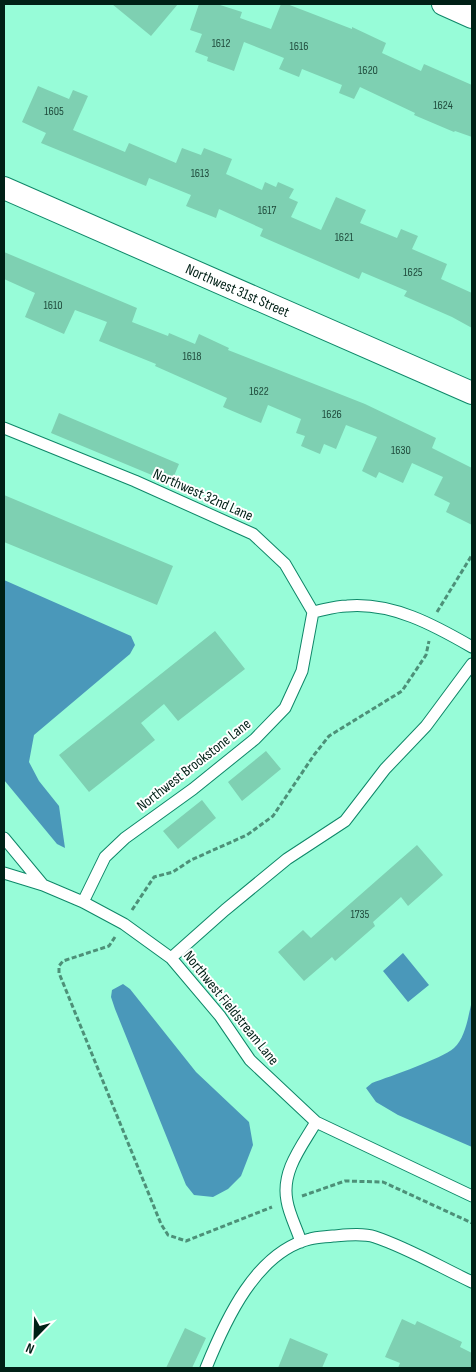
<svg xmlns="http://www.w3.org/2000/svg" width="476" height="1372" font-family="'Sofia Sans Condensed',sans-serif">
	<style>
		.water { fill: #4a98ba }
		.building { fill: #7ed0b2 }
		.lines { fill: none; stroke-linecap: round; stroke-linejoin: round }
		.service-casing { stroke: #0e8768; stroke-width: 13 }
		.minor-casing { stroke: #0e8768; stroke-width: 24 }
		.path { stroke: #4d9078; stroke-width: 3; stroke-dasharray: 5 2.5; stroke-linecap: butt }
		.service { stroke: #fff; stroke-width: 11 }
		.minor { stroke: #fff; stroke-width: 22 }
		.labels { text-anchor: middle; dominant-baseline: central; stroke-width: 4; stroke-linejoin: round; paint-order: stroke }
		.number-label { font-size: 12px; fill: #204c3d }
		.street-label { font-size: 15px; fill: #002016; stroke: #fff }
	</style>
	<rect width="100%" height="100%" fill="#97fcd8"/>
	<!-- water -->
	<path class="water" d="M4 580 131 636 135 645 130 654 34 735 29 762 39 781 59 806 65 848 57 844 4 780Z
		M403 953 429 985 408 1002 383 971Z
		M123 984 130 989 196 1072 249 1122 253 1145 241 1176 228 1189 213 1197 194 1195 186 1185 115 1009 111 997 112 990Z
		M472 1001V1147L398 1115 376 1102 366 1088 372 1083C391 1076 441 1059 454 1048 466 1037 468 1016 472 1001Z"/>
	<!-- building -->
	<path class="building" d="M112 4H178L151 36Z
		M199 4H217L242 12 240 18 271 29 281 4H287L352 29V27L386 43 382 53 421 71 424 64 472 85V137L455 131 454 132 414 115 415 113 360 87 354 99 339 93 342 85 302 69 299 77 279 69 284 58 244 42 234 71 207 61 208 57 195 52 202 34 190 30Z
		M38 86 69 99 73 90 88 96 73 130 125 152 129 143 176 163 182 148 201 155 204 148 232 159 226 174 262 190 265 182 276 187 278 182 294 189 289 198 298 202 291 217 321 230 336 197 366 210 360 223 397 238 401 229 418 236 412 249 447 264 441 279 472 293V328L452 317 404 296 407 291 362 272 359 279 260 236 263 229 219 209 216 218 186 206 191 195 149 178 146 186 41 143 46 133 22 122Z
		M4 252 137 308 132 322 168 336 169 333 195 344 199 334 229 348 228 350 365 404 436 438 432 448 472 468V525L446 512 450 503 434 495 443 477 412 463 403 483 379 472 376 478 362 471 377 437 346 425 336 449 324 444 320 454 301 446 305 436 296 433 301 419 268 405 261 423 223 407 227 398 155 366 156 364 99 341 107 322 75 310 64 334 25 317 35 293 4 279Z
		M59 413 179 464 171 483 51 433Z
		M4 495 173 566 157 605 4 542Z
		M215 631 245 669 178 721 164 704 141 723 155 740 89 792 59 755Z
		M266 751 281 769 242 801 228 782Z
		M202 800 216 818 178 849 163 831Z
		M417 845 443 875 408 906 401 897 373 922 375 926 335 961 332 957 304 981 278 952 303 930 311 938Z
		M402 1319 415 1325 417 1321 462 1342 460 1347 472 1353V1368H398L400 1363 385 1357Z
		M185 1328 206 1338 192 1368H166Z
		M290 1338 328 1354 322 1368H278Z"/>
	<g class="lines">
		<!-- service casing -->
		<g class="service-casing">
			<path id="service" d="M4 428 135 481 253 534 285 564 313 612C324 610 335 606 347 606 392 602 434 625 472 647
				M4 838 43 885
				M4 873 43 885 83 902 124 924 171 958 220 1016 250 1060 316 1122 472 1196
				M83 902 105 857 125 838 193 789 255 739 285 708 302 671 313 612
				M171 958 225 910 287 859 345 821 385 769 426 726 472 664
				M301 1242C297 1229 289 1214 287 1201 281 1171 302 1146 316 1122
				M206 1368C225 1321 256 1252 310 1239 317 1237 326 1237 333 1236 346 1235 363 1233 375 1237 408 1248 440 1267 472 1282"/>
		</g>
		<!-- minor casing -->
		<g class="minor-casing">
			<g id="minor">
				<path d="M443 4 472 17"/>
				<path id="s1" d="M4 188 472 393"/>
			</g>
		</g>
		<!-- path -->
		<path class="path" d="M437 612 472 555
			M132 910 154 877 173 872 191 860 247 835 273 816 314 755 329 736 402 691 426 655 429 641
			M115 937 109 946 63 961 59 966V973L161 1224 168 1235 186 1241 272 1207
			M302 1196 345 1181 383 1182 472 1223"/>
		<!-- service -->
		<use href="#service" class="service"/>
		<!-- minor -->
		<use href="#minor" class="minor"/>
	</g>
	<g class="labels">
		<!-- number labels -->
		<g class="number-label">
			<text x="221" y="43">1612</text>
			<text x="299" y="46">1616</text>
			<text x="368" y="70">1620</text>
			<text x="443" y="105">1624</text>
			<text x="54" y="111">1605</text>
			<text x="200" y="173">1613</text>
			<text x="267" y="210">1617</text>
			<text x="344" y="237">1621</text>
			<text x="413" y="272">1625</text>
			<text x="53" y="305">1610</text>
			<text x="192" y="356">1618</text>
			<text x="259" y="391">1622</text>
			<text x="332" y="414">1626</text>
			<text x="401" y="450">1630</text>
			<text x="360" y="914">1735</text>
		</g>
		<!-- street labels -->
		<g class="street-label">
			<text stroke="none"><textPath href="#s1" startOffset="255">Northwest 31st Street</textPath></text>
			<text transform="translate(203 495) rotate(24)">Northwest 32nd Lane</text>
			<text transform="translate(194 765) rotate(-38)">Northwest Brookstone Lane</text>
			<text transform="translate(231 1008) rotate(51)">Northwest Fieldstream Lane</text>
		</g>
	</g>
	<!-- border -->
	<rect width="476" height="1372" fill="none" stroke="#002016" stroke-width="10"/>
	<!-- north arrow -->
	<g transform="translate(35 1337) rotate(203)" stroke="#ffffff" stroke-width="4" paint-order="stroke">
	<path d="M0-4L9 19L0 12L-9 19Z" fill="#002016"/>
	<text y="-8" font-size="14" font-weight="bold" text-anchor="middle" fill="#002016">N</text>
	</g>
</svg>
